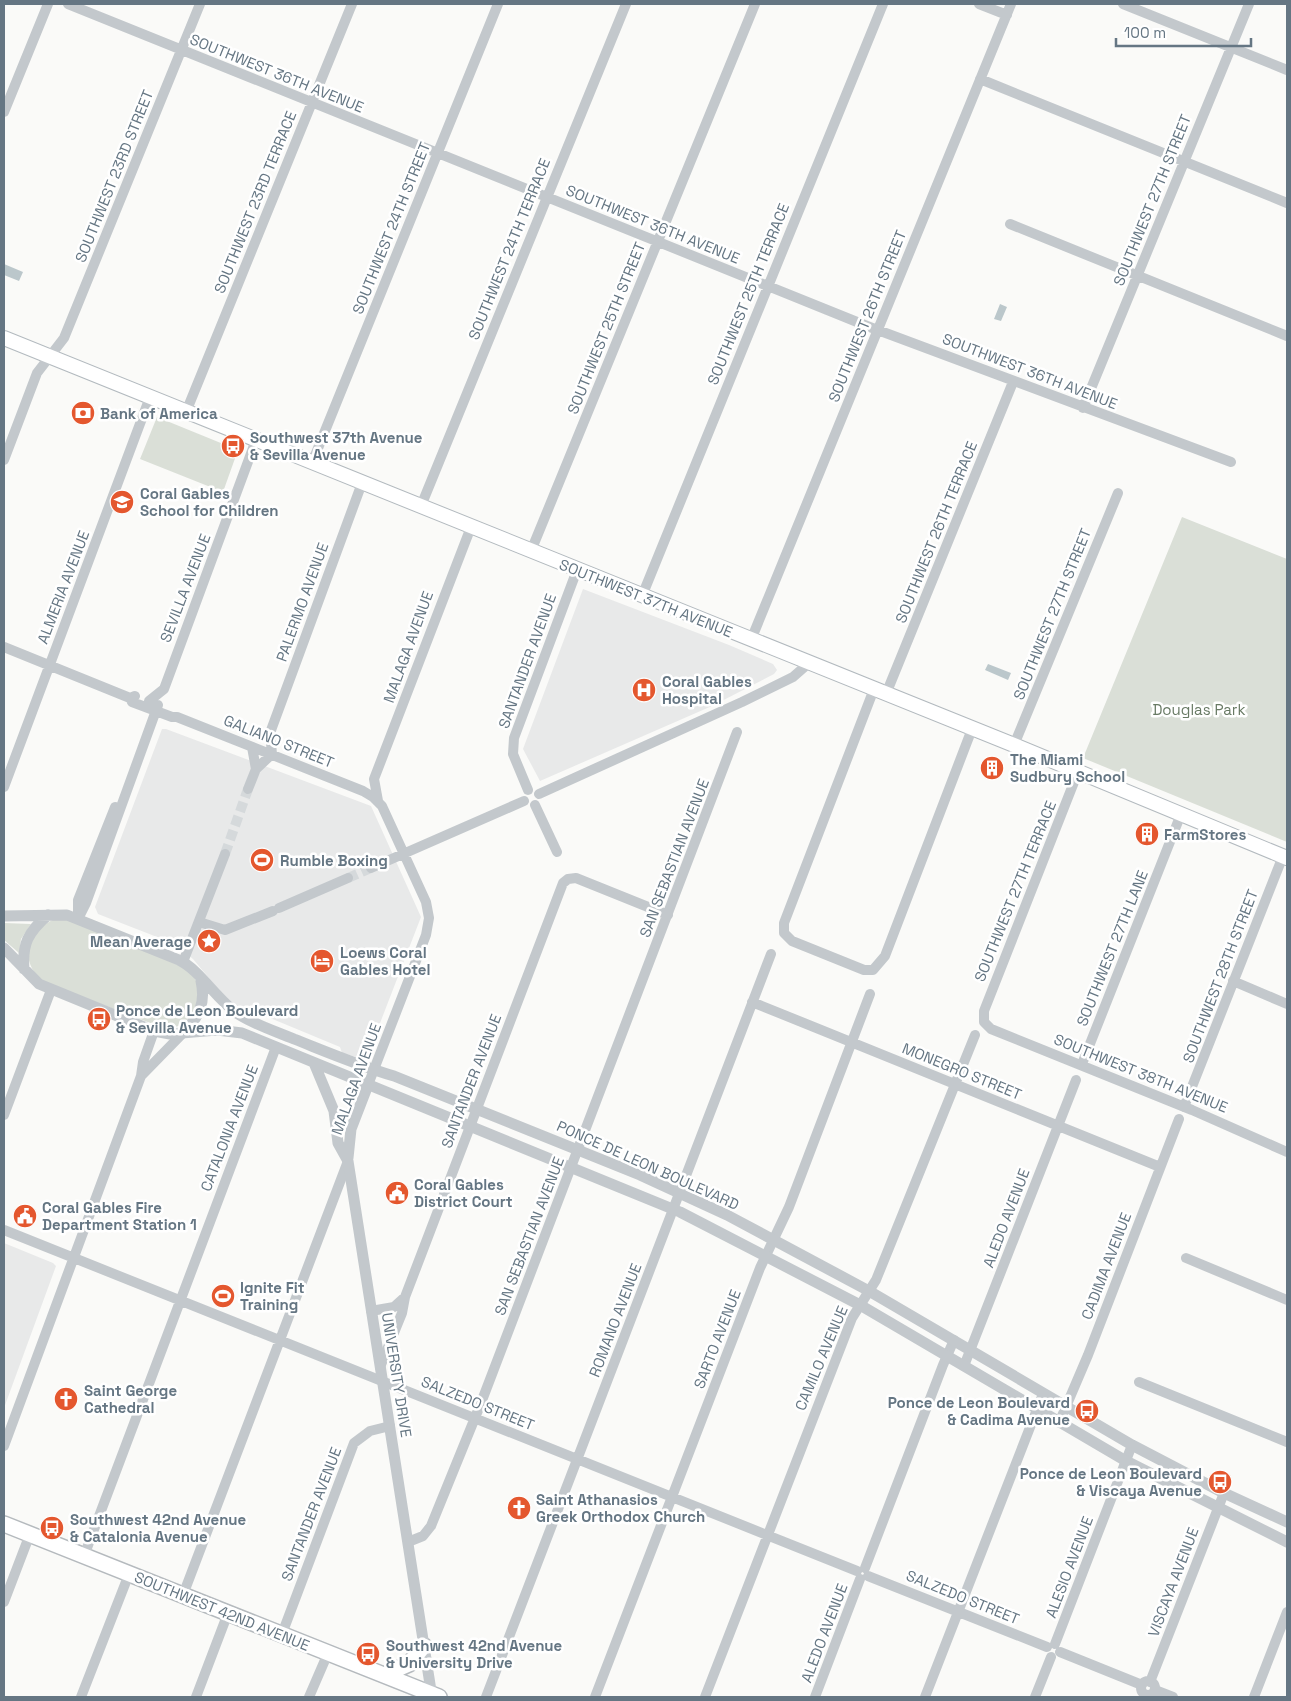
<svg xmlns="http://www.w3.org/2000/svg" width="1291" height="1701" font-family="'Space Grotesk',sans-serif">
	<style>
		.built { fill: #e8e9e9 }
		.green { fill: #dadfd7 }
		.water { fill: #bbc7cb }
		.lines { fill: none; stroke-linecap: round; stroke-linejoin: round }
		.minor-tunnel { stroke: #d5d9db; stroke-width: 10; stroke-dasharray: 10 5; stroke-linecap: butt }
		.secondary-casing { stroke: #b3babf; stroke-width: 16 }
		.primary-casing { stroke: #b5babe; stroke-width: 18 }
		.minor { stroke: #c3c8cc; stroke-width: 10 }
		.tertiary { stroke: #c3c8cc; stroke-width: 11 }
		.secondary { stroke: #fff; stroke-width: 14 }
		.primary { stroke: #fff; stroke-width: 15 }
		.labels { text-anchor: middle; dominant-baseline: central; stroke-width: 5; stroke-linejoin: round; paint-order: stroke }
		.street-label { font-size: 15px; fill: #657683; stroke: #fff }
		.poi-label { font-size: 15px; font-weight: bold; fill: #657683; stroke: #fff; text-anchor: start }
		.park-label { font-size: 15px; fill: #687a64; stroke: #fff }
	</style>
	<rect width="100%" height="100%" fill="#fafaf8"/>
	<!-- built -->
	<path class="built" d="M583 589 729 645 773 664 777 670 774 674 712 706 540 781 523 749Z
		M162 729H166L371 806 421 917 370 1049 356 1057 342 1053 340 1047 246 1008 240 1010 219 990 193 959 175 944 98 914 95 907Z
		M4 1243 53 1263 56 1266 4 1408Z"/>
	<!-- green -->
	<path class="green" d="M157 417 238 450 223 492 140 459Z
		M1182 517 1287 559V842L1083 758Z
		M57 918 69 920 184 967 192 974 198 984 197 1007 190 1018 179 1026 168 1028 158 1026 44 982C17 961 27 930 57 918Z
		M4 923 31 924 21 939 19 953 4 940Z"/>
	<!-- water -->
	<path class="water" d="M4 264 23 272 19 281 4 275Z
		M1000 304 1007 307 1001 321 994 319Z
		M988 664 1011 673 1008 680 985 670Z"/>
	<g class="lines">
		<!-- minor-tunnel -->
		<path class="minor-tunnel" d="M225 854 248 789
			M348 878 371 868"/>
		<!-- secondary casing -->
		<g class="secondary-casing">
			<path id="secondary" d="M4 338 1014 745 1287 858"/>
		</g>
		<!-- primary casing -->
		<g class="primary-casing">
			<path id="primary" d="M4 1524 439 1697
				M384 1675 409 1664 424 1646"/>
		</g>
		<!-- minor -->
		<path class="minor" d="M68 4 867 326 1231 462
			M979 4 1007 15
			M1123 4 1287 70
			M980 79 1287 203
			M4 112 48 4
			M1010 224 1287 336
			M1083 408 1249 4
			M186 412 352 4
			M4 460 37 373 64 338 200 4
			M312 463 498 4
			M421 506 626 4
			M531 551 755 4
			M642 596 883 4
			M751 640 1011 4
			M4 647 130 698 135 696
			M874 689 784 923V933L792 941 864 970H873L885 956 972 729
			M886 694 1013 382
			M130 698 132 702 172 717H177L363 791 373 797 382 806 426 902 429 918 426 935 368 1085
			M149 701 164 689 256 440
			M1014 745 1118 493
			M256 769 272 754 270 733 362 483
			M1078 772 984 1011V1022L991 1029 1192 1110 1287 1152
			M4 787 150 397
			M248 789 256 769 252 747
			M528 790 513 754 514 738 577 570
			M539 794 742 702 793 677 809 663
			M378 801 374 779 471 527
			M535 805 557 852
			M371 868 524 801
			M279 908 348 878
			M78 916V900L115 807
			M78 919 86 903 158 705
			M199 922 225 930 273 911
			M183 962 225 854
			M1233 981 1287 1004
			M752 1002 1160 1167
			M1082 1064 1181 814
			M142 1075 184 1032
			M1184 1107 1283 856
			M4 1115 51 990
			M4 1230 857 1571
			M1186 1258 1287 1300
			M371 1311 394 1307 405 1297
			M964 1366 1076 1080
			M380 1367 402 1313 405 1297 563 883 568 879 576 878 668 915
			M1139 1382 1287 1442
			M1059 1423 1088 1355 1179 1119
			M4 1446 141 1076 143 1062 154 1031
			M408 1542 423 1536 431 1526 481 1403 737 732
			M84 1556 276 1047
			M865 1568 943 1365 954 1340
			M868 1576 1047 1647
			M183 1595 348 1161
			M4 1602 30 1534
			M282 1634 354 1443 370 1431 390 1426
			M1055 1644 1132 1445
			M1060 1652 1142 1685
			M1141 1688a7 7 0 1 1 14 0a7 7 0 1 1-14 0Z
			M1150 1682 1224 1493
			M1155 1690 1173 1697
			M81 1697 129 1574
			M196 1697 228 1613
			M309 1697 328 1653
			M486 1697 771 954
			M595 1697 760 1268 789 1207 870 994
			M705 1697 852 1318 876 1280 975 1035
			M815 1697 860 1579
			M925 1697 1043 1394
			M1035 1697 1051 1657
			M1254 1697 1287 1612"/>
		<!-- tertiary -->
		<path class="tertiary" d="M4 916 67 915 179 960C200 970 216 999 238 1014 255 1025 275 1031 294 1039 327 1052 360 1066 394 1076L640 1175 727 1215 869 1291 1132 1445 1224 1493 1287 1522
			M4 948 39 984 154 1031 170 1034 217 1030 242 1033 680 1212 860 1305 1126 1461 1287 1542
			M24 969C22 944 28 932 48 915
			M184 1032C199 1017 206 1003 201 981
			M314 1063 334 1111 338 1143 348 1161 432 1697
			M348 1158 351 1129 368 1085"/>
		<!-- secondary -->
		<use href="#secondary" class="secondary"/>
		<!-- primary -->
		<use href="#primary" class="primary"/>
	</g>
	<!-- icons -->
	<defs>
		<g id="bank-disc" transform="scale(1.25)"><circle r="9.5" fill="#e4572e" stroke="#fff"/><path d="M-6-4H6V4H-6ZM0-2.3a2.3 2.3 0 1 0 0 4.6a2.3 2.3 0 1 0 0-4.6Z" fill="#fff"/></g>
		<g id="bus-disc" transform="scale(1.25)"><circle r="9.5" fill="#e4572e" stroke="#fff"/><path d="M-5-6H5V4H4V6H2V4H-2V6H-4V4H-5ZM-3.5-4V0h7V-4ZM-3.5 1.2v1.5H-2V1.2ZM2 1.2v1.5H3.5V1.2Z" fill="#fff"/></g>
		<g id="school-disc" transform="scale(1.25)"><circle r="9.5" fill="#e4572e" stroke="#fff"/><path d="M0-5L7-2L0 1L-7-2ZM-4 1L0 2.5L4 1V4Q0 6-4 4Z" fill="#fff"/></g>
		<g id="hospital-disc" transform="scale(1.25)"><circle r="9.5" fill="#e4572e" stroke="#fff"/><path d="M-5-5h3v3.5h4V-5h3V5h-3V1.5h-4V5h-3Z" fill="#fff"/></g>
		<g id="building-disc" transform="scale(1.25)"><circle r="9.5" fill="#e4572e" stroke="#fff"/><path d="M-4-6H4V6H1V3H-1V6H-4ZM-2.5-4.3h1.7v1.8h-1.7ZM.8-4.3h1.7v1.8H.8ZM-2.5-1h1.7V.8h-1.7ZM.8-1h1.7V.8H.8Z" fill="#fff"/></g>
		<g id="stadium-disc" transform="scale(1.25)"><circle r="9.5" fill="#e4572e" stroke="#fff"/><path d="M0-5a6.5 5 0 1 0 0 10a6.5 5 0 1 0 0-10ZM-3.5-1.8h7v3.6h-7Z" fill="#fff"/></g>
		<g id="sight-disc" transform="scale(1.25)"><circle r="9.5" fill="#e4572e" stroke="#fff"/><path d="M0-6L1.8-2.2L6-1.7L2.9 1.2L3.7 5.4L0 3.3L-3.7 5.4L-2.9 1.2L-6-1.7L-1.8-2.2Z" fill="#fff"/></g>
		<g id="hotel-disc" transform="scale(1.25)"><circle r="9.5" fill="#e4572e" stroke="#fff"/><path d="M-6-4.5h1.5V1H6V5H4.5V3h-9V5H-6ZM-4 0a1.8 1.8 0 1 1 3.6 0ZM.5 0V-2.5h3Q6-2.5 6 0Z" fill="#fff"/></g>
		<g id="civic-disc" transform="scale(1.25)"><circle r="9.5" fill="#e4572e" stroke="#fff"/><path d="M-.6-6.5H3V-4.5H.6V-3L4-1V1h2V6H-6V1h2V-1L-.6-3ZM-1.2 2.5V6h2.4V2.5Z" fill="#fff"/></g>
		<g id="church-disc" transform="scale(1.25)"><circle r="9.5" fill="#e4572e" stroke="#fff"/><path d="M-1.2-6h2.4v3.5h3.3v2.4h-3.3V6h-2.4V-.1h-3.3v-2.4h3.3Z" fill="#fff"/></g>
	</defs>
	<g fill-rule="evenodd">
		<use href="#bank-disc" x="83" y="413"/>
		<use href="#bus-disc" x="233" y="446"/>
		<use href="#school-disc" x="122" y="502"/>
		<use href="#hospital-disc" x="644" y="690"/>
		<use href="#building-disc" x="992" y="768"/>
		<use href="#building-disc" x="1147" y="834"/>
		<use href="#stadium-disc" x="262" y="860"/>
		<use href="#sight-disc" x="209" y="941"/>
		<use href="#hotel-disc" x="322" y="961"/>
		<use href="#bus-disc" x="99" y="1019"/>
		<use href="#civic-disc" x="397" y="1193"/>
		<use href="#civic-disc" x="25" y="1216"/>
		<use href="#stadium-disc" x="223" y="1296"/>
		<use href="#church-disc" x="66" y="1399"/>
		<use href="#bus-disc" x="1087" y="1411"/>
		<use href="#bus-disc" x="1220" y="1482"/>
		<use href="#church-disc" x="519" y="1508"/>
		<use href="#bus-disc" x="52" y="1528"/>
		<use href="#bus-disc" x="368" y="1654"/>
	</g>
	<g class="labels">
		<!-- street labels -->
		<g class="street-label">
			<text transform="translate(277 73) rotate(22)">SOUTHWEST 36TH AVENUE</text>
			<text transform="translate(114 176) rotate(-68)">SOUTHWEST 23RD STREET</text>
			<text transform="translate(1152 200) rotate(-68)">SOUTHWEST 27TH STREET</text>
			<text transform="translate(255 202) rotate(-68)">SOUTHWEST 23RD TERRACE</text>
			<text transform="translate(653 224) rotate(22)">SOUTHWEST 36TH AVENUE</text>
			<text transform="translate(391 228) rotate(-68)">SOUTHWEST 24TH STREET</text>
			<text transform="translate(509 249) rotate(-68)">SOUTHWEST 24TH TERRACE</text>
			<text transform="translate(748 294) rotate(-68)">SOUTHWEST 25TH TERRACE</text>
			<text transform="translate(867 316) rotate(-68)">SOUTHWEST 26TH STREET</text>
			<text transform="translate(606 328) rotate(-68)">SOUTHWEST 25TH STREET</text>
			<text transform="translate(1030 371) rotate(21)">SOUTHWEST 36TH AVENUE</text>
			<text transform="translate(936 532) rotate(-68)">SOUTHWEST 26TH TERRACE</text>
			<text transform="translate(63 587) rotate(-69)">ALMERIA AVENUE</text>
			<text transform="translate(185 588) rotate(-69)">SEVILLA AVENUE</text>
			<text transform="translate(646 598) rotate(22)">SOUTHWEST 37TH AVENUE</text>
			<text transform="translate(302 602) rotate(-70)">PALERMO AVENUE</text>
			<text transform="translate(1052 614) rotate(-68)">SOUTHWEST 27TH STREET</text>
			<text transform="translate(408 647) rotate(-70)">MALAGA AVENUE</text>
			<text transform="translate(527 661) rotate(-70)">SANTANDER AVENUE</text>
			<text transform="translate(279 741) rotate(22)">GALIANO STREET</text>
			<text transform="translate(674 858) rotate(-69)">SAN SEBASTIAN AVENUE</text>
			<text transform="translate(1015 891) rotate(-68)">SOUTHWEST 27TH TERRACE</text>
			<text transform="translate(1112 948) rotate(-68)">SOUTHWEST 27TH LANE</text>
			<text transform="translate(1220 976) rotate(-69)">SOUTHWEST 28TH STREET</text>
			<text transform="translate(962 1071) rotate(22)">MONEGRO STREET</text>
			<text transform="translate(1141 1073) rotate(22)">SOUTHWEST 38TH AVENUE</text>
			<text transform="translate(356 1079) rotate(-70)">MALAGA AVENUE</text>
			<text transform="translate(471 1081) rotate(-69)">SANTANDER AVENUE</text>
			<text transform="translate(229 1128) rotate(-69)">CATALONIA AVENUE</text>
			<text transform="translate(648 1165) rotate(24)">PONCE DE LEON BOULEVARD</text>
			<text transform="translate(1006 1218) rotate(-69)">ALEDO AVENUE</text>
			<text transform="translate(529 1236) rotate(-69)">SAN SEBASTIAN AVENUE</text>
			<text transform="translate(1106 1266) rotate(-69)">CADIMA AVENUE</text>
			<text transform="translate(615 1320) rotate(-69)">ROMANO AVENUE</text>
			<text transform="translate(717 1339) rotate(-69)">SARTO AVENUE</text>
			<text transform="translate(821 1358) rotate(-67)">CAMILO AVENUE</text>
			<text transform="translate(397 1375) rotate(81)">UNIVERSITY DRIVE</text>
			<text transform="translate(478 1403) rotate(22)">SALZEDO STREET</text>
			<text transform="translate(311 1514) rotate(-69)">SANTANDER AVENUE</text>
			<text transform="translate(1069 1567) rotate(-69)">ALESIO AVENUE</text>
			<text transform="translate(1173 1582) rotate(-69)">VISCAYA AVENUE</text>
			<text transform="translate(963 1597) rotate(22)">SALZEDO STREET</text>
			<text transform="translate(222 1611) rotate(22)">SOUTHWEST 42ND AVENUE</text>
			<text transform="translate(824 1633) rotate(-69)">ALEDO AVENUE</text>
		</g>
		<!-- poi labels -->
		<g class="poi-label">
			<text x="100" y="413">Bank of America</text>
			<text x="250" y="437">Southwest 37th Avenue<tspan x="250" dy="17">&amp; Sevilla Avenue</tspan></text>
			<text x="140" y="493">Coral Gables<tspan x="140" dy="17">School for Children</tspan></text>
			<text x="662" y="681">Coral Gables<tspan x="662" dy="17">Hospital</tspan></text>
			<text x="1010" y="759">The Miami<tspan x="1010" dy="17">Sudbury School</tspan></text>
			<text x="1164" y="834">FarmStores</text>
			<text x="280" y="860">Rumble Boxing</text>
			<text x="192" y="941" text-anchor="end">Mean Average</text>
			<text x="340" y="952">Loews Coral<tspan x="340" dy="17">Gables Hotel</tspan></text>
			<text x="116" y="1010">Ponce de Leon Boulevard<tspan x="116" dy="17">&amp; Sevilla Avenue</tspan></text>
			<text x="414" y="1184">Coral Gables<tspan x="414" dy="17">District Court</tspan></text>
			<text x="42" y="1207">Coral Gables Fire<tspan x="42" dy="17">Department Station 1</tspan></text>
			<text x="240" y="1287">Ignite Fit<tspan x="240" dy="17">Training</tspan></text>
			<text x="84" y="1390">Saint George<tspan x="84" dy="17">Cathedral</tspan></text>
			<text x="1070" y="1402" text-anchor="end">Ponce de Leon Boulevard<tspan x="1070" dy="17">&amp; Cadima Avenue</tspan></text>
			<text x="1202" y="1473" text-anchor="end">Ponce de Leon Boulevard<tspan x="1202" dy="17">&amp; Viscaya Avenue</tspan></text>
			<text x="536" y="1499">Saint Athanasios<tspan x="536" dy="17">Greek Orthodox Church</tspan></text>
			<text x="70" y="1519">Southwest 42nd Avenue<tspan x="70" dy="17">&amp; Catalonia Avenue</tspan></text>
			<text x="386" y="1645">Southwest 42nd Avenue<tspan x="386" dy="17">&amp; University Drive</tspan></text>
		</g>
		<!-- park labels -->
		<g class="park-label">
			<text x="1199" y="709">Douglas Park</text>
		</g>
	</g>
	<!-- border -->
	<rect width="1291" height="1701" fill="none" stroke="#657683" stroke-width="10"/>
	<!-- scale -->
	<path d="M1116 38v8h135v-8" fill="none" stroke="#657683" stroke-width="2.5"/>
	<text x="1124" y="38" font-size="15" fill="#657683" stroke="#ffffff" stroke-width="4" paint-order="stroke">100 m</text>
</svg>
